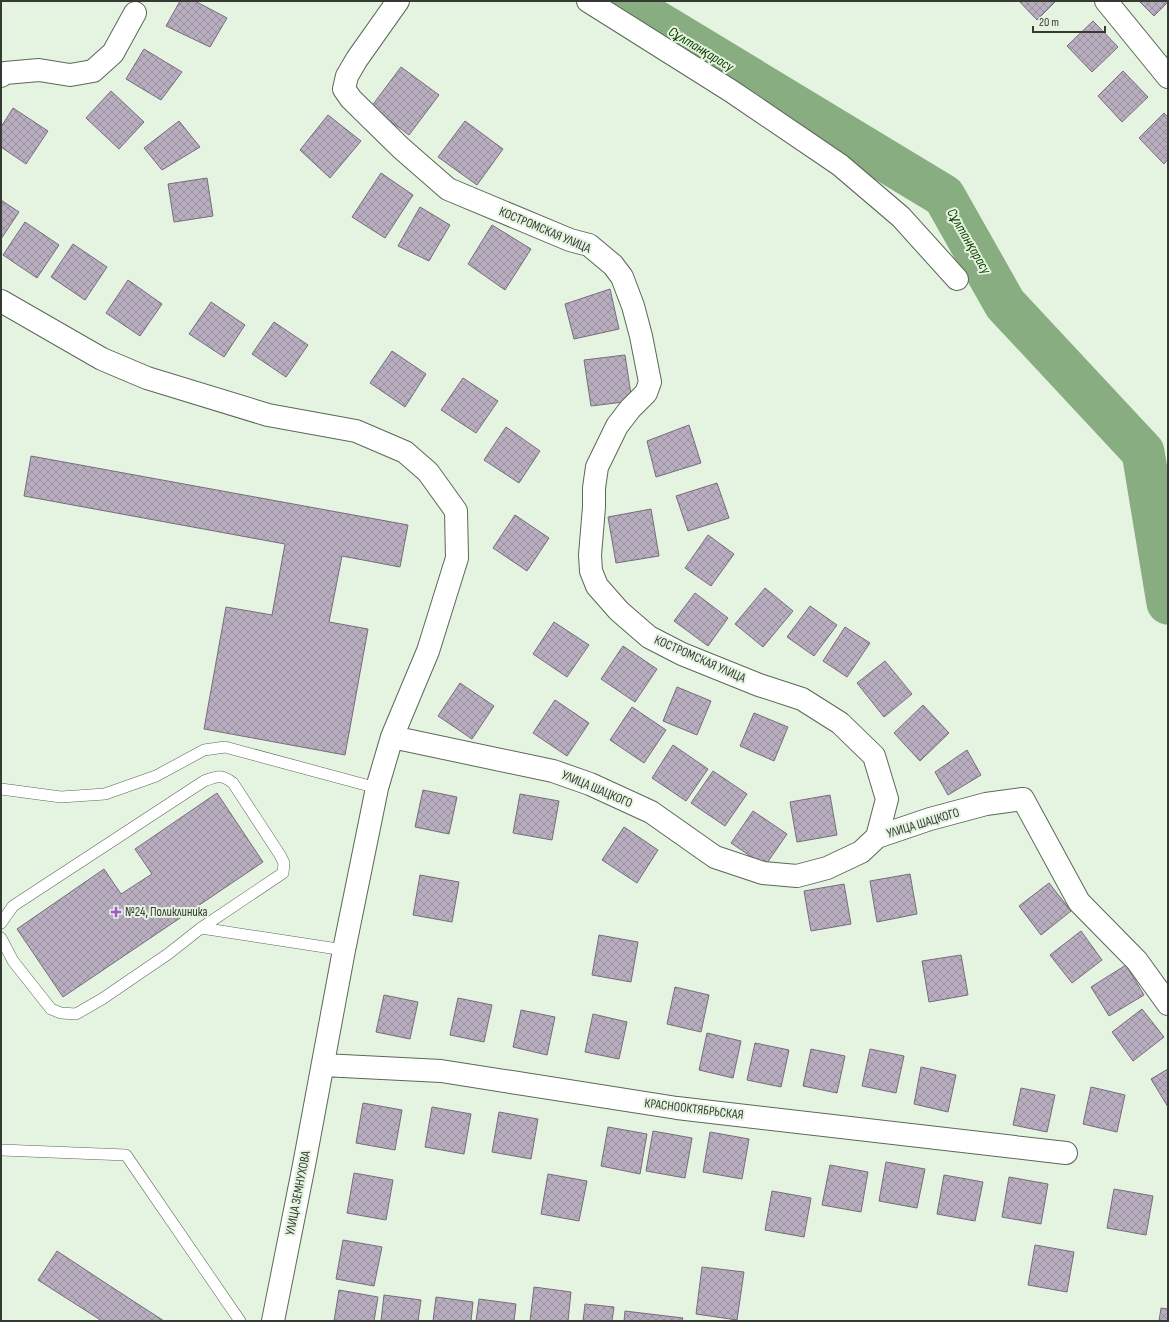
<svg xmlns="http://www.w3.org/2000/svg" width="1169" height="1322" font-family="'Sofia Sans Condensed',sans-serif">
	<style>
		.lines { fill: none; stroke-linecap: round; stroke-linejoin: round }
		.river { stroke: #88ad80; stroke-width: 43 }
		.building { fill: url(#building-cross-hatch); stroke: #776c7d }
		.lane-casing { stroke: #5b6858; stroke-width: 12 }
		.street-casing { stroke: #5b6858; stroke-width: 24 }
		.lane { stroke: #fff; stroke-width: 11 }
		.street { stroke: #fff; stroke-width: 22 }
		.poi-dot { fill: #a356c7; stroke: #e5f4e1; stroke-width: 1.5 }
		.labels { text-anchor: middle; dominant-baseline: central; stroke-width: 4; stroke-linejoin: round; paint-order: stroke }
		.street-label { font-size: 13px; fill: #353a33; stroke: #e5f4e1 }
		.poi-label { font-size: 13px; fill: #353a33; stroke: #e5f4e1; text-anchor: start }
		.water-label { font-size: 14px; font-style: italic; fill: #114201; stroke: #e5f4e1 }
	</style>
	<defs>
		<pattern id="building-cross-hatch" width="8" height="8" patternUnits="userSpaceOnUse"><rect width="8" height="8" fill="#b9aec0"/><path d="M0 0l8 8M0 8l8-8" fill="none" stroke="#978f9d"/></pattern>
	</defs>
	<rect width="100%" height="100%" fill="#e5f4e1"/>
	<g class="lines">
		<!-- river -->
		<path class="river" d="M622 1 944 196 1005 304 1143 452 1168 603"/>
	</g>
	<!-- building -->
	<path class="building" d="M180 1H195L227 18 210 47 166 26Z
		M1019 1H1056L1037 20Z
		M1139 1H1168V2L1154 16Z
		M1093 21 1118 47 1092 72 1067 46Z
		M144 49 182 72 161 100 126 79Z
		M401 67 439 95 409 135 371 107Z
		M1123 71 1148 97 1122 122 1098 96Z
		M111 91 144 122 119 149 86 118Z
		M13 108 48 131 26 164 1 147V127Z
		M1164 113 1168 117V159L1164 164 1139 138Z
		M328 115 361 141 330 178 300 150Z
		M179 121 200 147 162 170 144 148Z
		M465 121 503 149 477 185 438 157Z
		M381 173 413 195 385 238 352 217Z
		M207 178 213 216 174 222 168 184Z
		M1 200 19 212 1 239Z
		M420 207 450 225 429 261 398 246Z
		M25 222 59 245 37 278 3 255Z
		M492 225 531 249 505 290 468 264Z
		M73 244 107 267 85 300 51 277Z
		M128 280 162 304 140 336 106 313Z
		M610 289 619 329 574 339 565 304Z
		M211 302 245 325 224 357 189 334Z
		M274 322 308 345 286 377 252 354Z
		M392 351 426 374 405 407 370 383Z
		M625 355 632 401 591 406 584 360Z
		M463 378 498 401 476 433 441 410Z
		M689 425 701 463 656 477 647 441Z
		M506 427 540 451 519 483 484 460Z
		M31 456 408 525 400 567 342 556 329 622 368 629 345 755 204 729 226 607 272 615 285 544 24 496Z
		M717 483 729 518 688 531 676 496Z
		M651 509 659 556 616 563 608 517Z
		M515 515 549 538 527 571 493 548Z
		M708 535 734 554 711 586 685 568Z
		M765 588 793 611 763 647 735 624Z
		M695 593 728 618 708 646 674 621Z
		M810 606 837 625 814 656 787 637Z
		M554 622 589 645 567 677 533 654Z
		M845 627 870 643 847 677 823 661Z
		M623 646 657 669 635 702 601 679Z
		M885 661 912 694 884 717 857 683Z
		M460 683 494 706 472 739 438 716Z
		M677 687 711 701 697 735 663 721Z
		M555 700 589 723 567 756 533 733Z
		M923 705 949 733 920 761 894 733Z
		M632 707 666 730 644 763 610 740Z
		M754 713 788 727 774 761 740 746Z
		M673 745 708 769 686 801 652 778Z
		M967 750 981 775 948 795 935 772Z
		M713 771 747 794 725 826 691 803Z
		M423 790 457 797 449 834 415 827Z
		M217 793 263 862 63 997 17 929 104 869 121 894 152 874 135 849Z
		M520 794 559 801 552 840 513 833Z
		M830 795 837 835 797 842 790 802Z
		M753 811 787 834 765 866 731 843Z
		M624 827 658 850 637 883 602 860Z
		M910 874 917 914 877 922 870 881Z
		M420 875 459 882 452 922 413 915Z
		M1049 883 1071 911 1041 935 1019 906Z
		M844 884 851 924 811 931 804 891Z
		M1081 931 1102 960 1072 983 1050 955Z
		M599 935 638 942 631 982 592 975Z
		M961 955 968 995 929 1002 922 961Z
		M1126 965 1144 995 1109 1016 1091 987Z
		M675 987 709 995 701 1032 667 1024Z
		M384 995 418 1002 410 1039 376 1032Z
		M458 998 492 1005 484 1042 450 1035Z
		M1142 1009 1164 1037 1133 1061 1112 1032Z
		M521 1010 555 1017 547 1055 513 1047Z
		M593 1014 627 1022 619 1059 585 1052Z
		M707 1033 741 1041 733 1078 699 1070Z
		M755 1043 789 1050 781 1087 747 1080Z
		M811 1049 845 1056 837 1093 803 1086Z
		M870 1049 904 1056 896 1093 862 1086Z
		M921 1067 956 1075 948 1112 914 1104Z
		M1168 1069V1107L1151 1079Z
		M1091 1087 1125 1095 1117 1132 1083 1124Z
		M1021 1088 1055 1095 1047 1132 1013 1125Z
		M363 1103 402 1110 395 1150 356 1143Z
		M432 1107 471 1114 464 1154 425 1147Z
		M499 1112 538 1119 531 1159 492 1152Z
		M608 1127 647 1134 640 1174 601 1166Z
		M653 1131 692 1138 685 1178 646 1171Z
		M710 1132 749 1139 742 1179 703 1172Z
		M886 1162 925 1169 917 1208 879 1201Z
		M830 1165 868 1172 861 1212 822 1205Z
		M354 1173 393 1180 386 1220 347 1213Z
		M548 1174 587 1181 579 1221 541 1214Z
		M944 1175 983 1182 975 1221 937 1214Z
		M1009 1177 1048 1184 1041 1224 1002 1217Z
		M1114 1189 1153 1196 1146 1235 1107 1228Z
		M772 1191 811 1198 804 1237 765 1230Z
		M343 1240 382 1247 374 1286 336 1279Z
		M1035 1245 1074 1252 1067 1292 1028 1285Z
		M57 1251 107 1284 164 1321H102L38 1280Z
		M702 1267 744 1272 737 1320 696 1314Z
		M534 1287 571 1292 568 1321H530Z
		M339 1290 378 1297 374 1321H334Z
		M384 1295 421 1300 418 1321H381Z
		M436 1297 473 1302 471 1321H433Z
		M479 1299 516 1304 514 1321H476Z
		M585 1304 614 1307 612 1321H583Z
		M1161 1308 1168 1309V1321H1159Z
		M625 1311 683 1318 682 1321H624Z"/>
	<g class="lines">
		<!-- lane casing -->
		<g class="lane-casing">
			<path id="lane" d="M1 789 61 797 105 794 156 776 204 750 225 747 377 788
				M1 923 13 906 204 781C217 776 222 774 233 783L280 855 284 863 283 873 201 928 168 954 102 999 76 1014 61 1013 51 1009 13 961 1 938
				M201 928 344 950
				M1 1150 126 1155 240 1321"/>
		</g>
		<!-- street casing -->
		<g class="street-casing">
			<path id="street" d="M398 1 357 59 347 76 344 89 351 99 401 148 448 189 570 240 589 245 613 265 622 277 633 306 641 336 650 382 646 393 630 409 617 426 597 467 594 488V507L590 555 591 571 597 586 619 611 649 637 682 654 759 685 802 699 840 723 874 756 887 799 877 837
				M588 1 731 91 840 165 901 217 957 279
				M1106 1 1168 77
				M1 76 5 73 39 70 70 75 93 71 113 53 135 13
				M1 301 102 359 147 378 268 415 356 431 405 452 428 472 456 511 457 558 428 651 392 737 377 788 344 950 304 1165 273 1321
				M392 737 553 771 590 784 651 812 715 857 763 873 797 876 827 868 861 852 877 837 930 819 986 804 1023 799 1079 902 1137 961 1168 1004
				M323 1065 441 1071 677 1108 1066 1153"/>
		</g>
		<!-- lane -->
		<use href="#lane" class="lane"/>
		<!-- street -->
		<use href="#street" class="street"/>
	</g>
	<!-- markers -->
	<path class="poi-dot" d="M114 906h4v4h4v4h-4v4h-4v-4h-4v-4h4z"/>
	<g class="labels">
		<!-- street labels -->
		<g class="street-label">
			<text transform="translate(545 230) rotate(23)">КОСТРОМСКАЯ УЛИЦА</text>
			<text transform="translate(700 659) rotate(24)">КОСТРОМСКАЯ УЛИЦА</text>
			<text transform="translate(597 789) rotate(23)">УЛИЦА ШАЦКОГО</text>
			<text transform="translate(923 823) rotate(-17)">УЛИЦА ШАЦКОГО</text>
			<text transform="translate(694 1109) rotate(7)">КРАСНООКТЯБРЬСКАЯ</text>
			<text transform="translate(298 1193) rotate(-79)">УЛИЦА ЗЕМНУХОВА</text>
		</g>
		<!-- poi labels -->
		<g class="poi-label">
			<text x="125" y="912">№24, Поликлиника</text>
		</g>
		<!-- water labels -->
		<g class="water-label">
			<text transform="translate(701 49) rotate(31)">Сұлтанқарасу</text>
			<text transform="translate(969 241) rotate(60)">Сұлтанқарасу</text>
		</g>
	</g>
	<!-- border -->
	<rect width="1169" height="1322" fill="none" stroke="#353a33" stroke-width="4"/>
	<!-- scale -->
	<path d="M1033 26v6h72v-6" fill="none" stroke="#353a33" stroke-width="2"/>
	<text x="1039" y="26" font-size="12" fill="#353a33" stroke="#e5f4e1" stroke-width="3" paint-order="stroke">20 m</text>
</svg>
